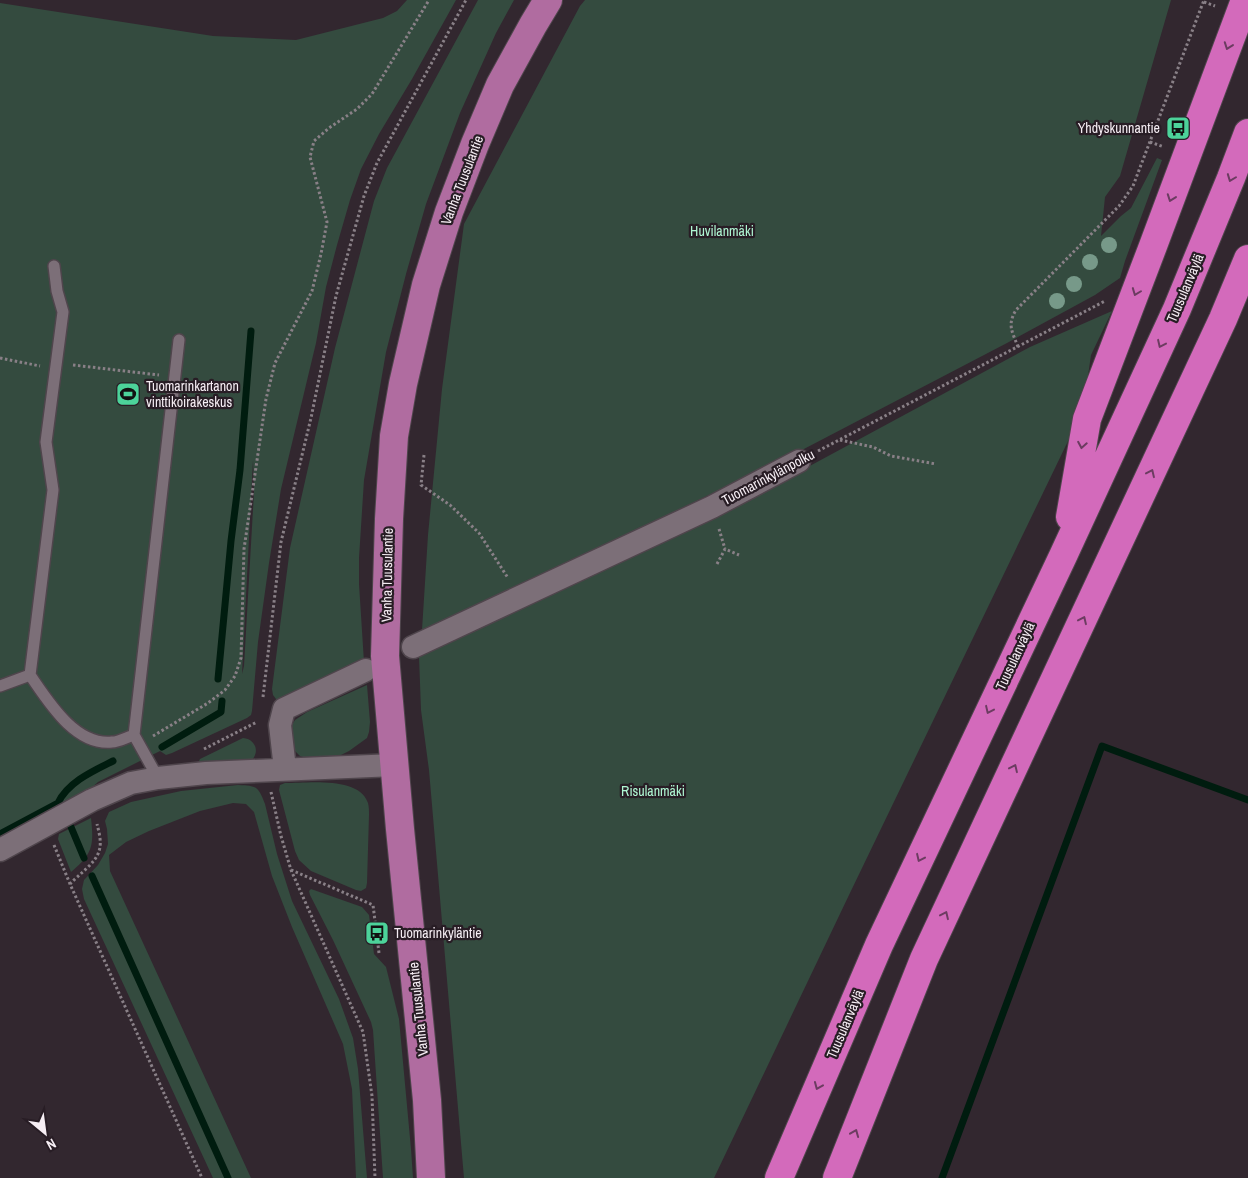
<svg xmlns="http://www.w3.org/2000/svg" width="1248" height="1178" font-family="'Archivo Narrow',sans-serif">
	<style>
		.green { fill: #344b3f; fill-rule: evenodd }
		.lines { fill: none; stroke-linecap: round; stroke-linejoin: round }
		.stream { stroke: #001c0f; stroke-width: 7 }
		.service-casing { stroke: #4f454c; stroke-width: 14 }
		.minor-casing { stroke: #4f454c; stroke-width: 25 }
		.primary-casing { stroke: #4f454c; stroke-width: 30 }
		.motorway-casing { stroke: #4f454c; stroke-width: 30 }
		.path { stroke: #898087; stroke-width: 3; stroke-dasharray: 2.5 2.5; stroke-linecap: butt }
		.service { stroke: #7c6f78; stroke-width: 11 }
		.minor { stroke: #7c6f78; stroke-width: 22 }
		.primary { stroke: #b06ca0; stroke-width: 28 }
		.motorway { stroke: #d36abb; stroke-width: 28 }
		.tree { fill: #779989 }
		.oneway { stroke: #6c3c61 }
		.labels { text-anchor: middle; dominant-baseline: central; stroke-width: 4.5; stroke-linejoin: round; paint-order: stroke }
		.poi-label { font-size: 14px; fill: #f6eef4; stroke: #281d25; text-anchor: start }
		.street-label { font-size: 14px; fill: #f6eef4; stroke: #281d25 }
		.park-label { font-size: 14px; fill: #aff7d3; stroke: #281d25 }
	</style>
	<rect width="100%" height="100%" fill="#32272f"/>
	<!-- green -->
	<path class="green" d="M407 0H456L412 79 379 134 361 169 350 200 337 245 326 287 316 343 281 489 269 563 258 642 252 711 251 715 247 718 172 753 166 755 160 751 98 782 88 791 0 839V3L213 36 296 40 383 18 397 11ZM253 460 254 492 244 666 242 674Z
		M478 0H514L496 33 460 113 426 204 406 274 386 352 364 480 359 558V584L364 662 280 701 276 699 273 695 272 689 290 548 335 348 374 201 387 168Z
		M585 0H1171L1120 176 1105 197 1101 236 1121 216 1131 208 1157 158 1162 160 1125 261 1120 278 1095 295 1007 343 802 450 601 547 422 630 428 535 442 389 464 224 580 6Z
		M1112 311 1091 355 1083 410 849 895 714 1178H464L429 770 421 710 419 656 793 475 1030 347Z
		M367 685 370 722 369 732 367 738 349 751 341 755 309 759 300 756 295 751 289 736 290 728 295 720 307 712Z
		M243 738C255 739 260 751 252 760L200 764 199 761 200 759Z
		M285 783C308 783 359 776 368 803 369 807 369 811 369 815L367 883 366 888 361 891 356 890 311 871 299 860 295 851 279 790 280 785Z
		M238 785C257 786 258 786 265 804L277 854 292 901 339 999 353 1038 358 1069 367 1178H356L352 1089 343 1044 292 927 272 876 254 812 246 804 233 803 200 811 149 831 126 842 109 855 110 871 251 1178H213L84 899 82 889 84 880 98 865 105 853 108 844 107 829 105 821 109 812 131 802 181 791Z
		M91 818C94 845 93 854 71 872L58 839 59 834Z
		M311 889 362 907 369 915 374 954 386 967 399 1019 411 1149 413 1178H383L373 1030 371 1022 333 940 310 895 309 891Z"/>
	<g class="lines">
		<!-- stream -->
		<path class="stream" d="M218 679 231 541 240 470 251 331
			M162 747 221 712 222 701
			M59 806 58 803C68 782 93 771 113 761
			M71 827 84 858
			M0 834 58 803
			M92 876 228 1178
			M942 1178 1102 746 1248 800"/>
		<!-- service casing -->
		<g class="service-casing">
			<path id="service" d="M54 266 57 291 63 312 46 442 53 490 30 675C48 701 75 746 112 742 119 742 127 737 134 735
				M0 686 30 675
				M158 778 134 735 179 340"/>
		</g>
		<!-- minor casing -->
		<g class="minor-casing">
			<path id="minor" d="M413 647 712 507 799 461
				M285 769 280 725 284 709 366 670
				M0 850 92 800 131 783 158 778 206 773 395 765"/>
		</g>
		<!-- primary casing -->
		<g class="primary-casing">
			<path id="primary" d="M431 1178 427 1100 400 829 385 656 389 519 394 436 403 384 426 285 449 212 475 144 500 85 533 25 548 0"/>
		</g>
		<!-- motorway casing -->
		<g class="motorway-casing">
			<path id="motorway" d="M1070 517 1087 419 1153 246 1245 0
				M779 1178 879 945 1063 556 1177 309 1231 178 1248 133
				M837 1178 924 959 1223 319 1248 259"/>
		</g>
		<!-- path -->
		<path class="path" d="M1204 2 1215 6
			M1150 142 1164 147
			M1018 347C1012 331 1007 325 1016 310L1119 206 1133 186 1204 0
			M0 358 40 366
			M73 365 159 375
			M840 440 873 447 891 456 936 464
			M818 451 1105 301
			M424 455 421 485 450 505 479 533 508 578
			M719 529 725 549
			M717 564 725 549 739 555
			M263 697 281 542 311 418 336 296 364 196 377 163 466 0
			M153 736 208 703 225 690 235 676 241 658 244 549 266 399 275 363 312 291 321 254 327 222 310 157 314 141 329 128 357 109 372 94 429 0
			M204 749 257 722
			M271 792 281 836 291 870 363 1032 372 1096 375 1178
			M54 845 70 884 202 1178
			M291 870 373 905 379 953
			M70 884C78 875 96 863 99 851 102 843 99 832 97 824"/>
		<!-- service -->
		<use href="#service" class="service"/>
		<!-- minor -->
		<use href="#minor" class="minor"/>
		<!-- primary -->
		<use href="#primary" class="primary"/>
		<!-- motorway -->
		<use href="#motorway" class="motorway"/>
	</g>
	<!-- trees -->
	<g class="tree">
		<circle cx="1109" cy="245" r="8"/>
		<circle cx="1090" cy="262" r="8"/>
		<circle cx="1074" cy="284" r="8"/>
		<circle cx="1057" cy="301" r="8"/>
	</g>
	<!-- one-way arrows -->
	<defs><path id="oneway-chevron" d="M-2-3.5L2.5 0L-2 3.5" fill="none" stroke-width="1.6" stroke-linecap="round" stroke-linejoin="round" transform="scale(1.25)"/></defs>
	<g class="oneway">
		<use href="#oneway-chevron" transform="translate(1228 46) rotate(110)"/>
		<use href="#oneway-chevron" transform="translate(1231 178) rotate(111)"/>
		<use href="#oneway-chevron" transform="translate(1171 198) rotate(110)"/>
		<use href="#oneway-chevron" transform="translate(1136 292) rotate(111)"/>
		<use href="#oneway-chevron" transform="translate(1161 344) rotate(115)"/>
		<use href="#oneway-chevron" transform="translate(1082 445) rotate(100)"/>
		<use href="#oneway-chevron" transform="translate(1151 473) rotate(-65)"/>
		<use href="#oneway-chevron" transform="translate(1083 620) rotate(-65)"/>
		<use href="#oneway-chevron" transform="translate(989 710) rotate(115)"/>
		<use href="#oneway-chevron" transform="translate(1014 768) rotate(-65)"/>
		<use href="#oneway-chevron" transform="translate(920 858) rotate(115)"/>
		<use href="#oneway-chevron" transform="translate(945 915) rotate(-65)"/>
		<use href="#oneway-chevron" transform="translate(818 1086) rotate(113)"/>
		<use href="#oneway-chevron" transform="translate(855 1133) rotate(-68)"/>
	</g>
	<!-- icons -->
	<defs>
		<g id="bus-square" transform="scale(1.25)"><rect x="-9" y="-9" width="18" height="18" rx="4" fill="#4cd39a" stroke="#281d25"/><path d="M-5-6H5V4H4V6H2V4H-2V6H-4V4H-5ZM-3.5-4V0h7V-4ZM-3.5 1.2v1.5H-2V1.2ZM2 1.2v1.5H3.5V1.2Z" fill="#111"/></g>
		<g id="stadium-square" transform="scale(1.25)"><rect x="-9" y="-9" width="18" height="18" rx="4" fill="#4cd39a" stroke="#281d25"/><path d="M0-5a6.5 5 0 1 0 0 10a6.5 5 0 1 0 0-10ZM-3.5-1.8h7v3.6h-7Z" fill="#111"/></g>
	</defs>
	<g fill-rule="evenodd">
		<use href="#bus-square" x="1178" y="128"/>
		<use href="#stadium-square" x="128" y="394"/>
		<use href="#bus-square" x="377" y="933"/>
	</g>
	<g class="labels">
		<!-- poi labels -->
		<g class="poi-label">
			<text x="1160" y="128" text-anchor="end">Yhdyskunnantie</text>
			<text x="146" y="386">Tuomarinkartanon<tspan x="146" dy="16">vinttikoirakeskus</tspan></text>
			<text x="394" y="933">Tuomarinkyläntie</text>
		</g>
		<!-- street labels -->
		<g class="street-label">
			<text transform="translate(462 180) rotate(-69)">Vanha Tuusulantie</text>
			<text transform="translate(1185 288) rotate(-67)">Tuusulanväylä</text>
			<text transform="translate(768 477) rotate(-28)">Tuomarinkylänpolku</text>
			<text transform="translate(387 575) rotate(-89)">Vanha Tuusulantie</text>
			<text transform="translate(1015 656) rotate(-65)">Tuusulanväylä</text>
			<text transform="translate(418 1009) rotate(-96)">Vanha Tuusulantie</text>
			<text transform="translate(845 1024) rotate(-67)">Tuusulanväylä</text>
		</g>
		<!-- park labels -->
		<g class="park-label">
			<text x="722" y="231">Huvilanmäki</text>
			<text x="653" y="791">Risulanmäki</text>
		</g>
	</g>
	<!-- north arrow -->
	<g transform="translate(45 1133) rotate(151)" stroke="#281d25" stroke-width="4" paint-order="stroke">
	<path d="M0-4L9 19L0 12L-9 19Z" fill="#f6eef4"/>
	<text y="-8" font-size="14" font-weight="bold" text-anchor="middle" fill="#f6eef4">N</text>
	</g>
</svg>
